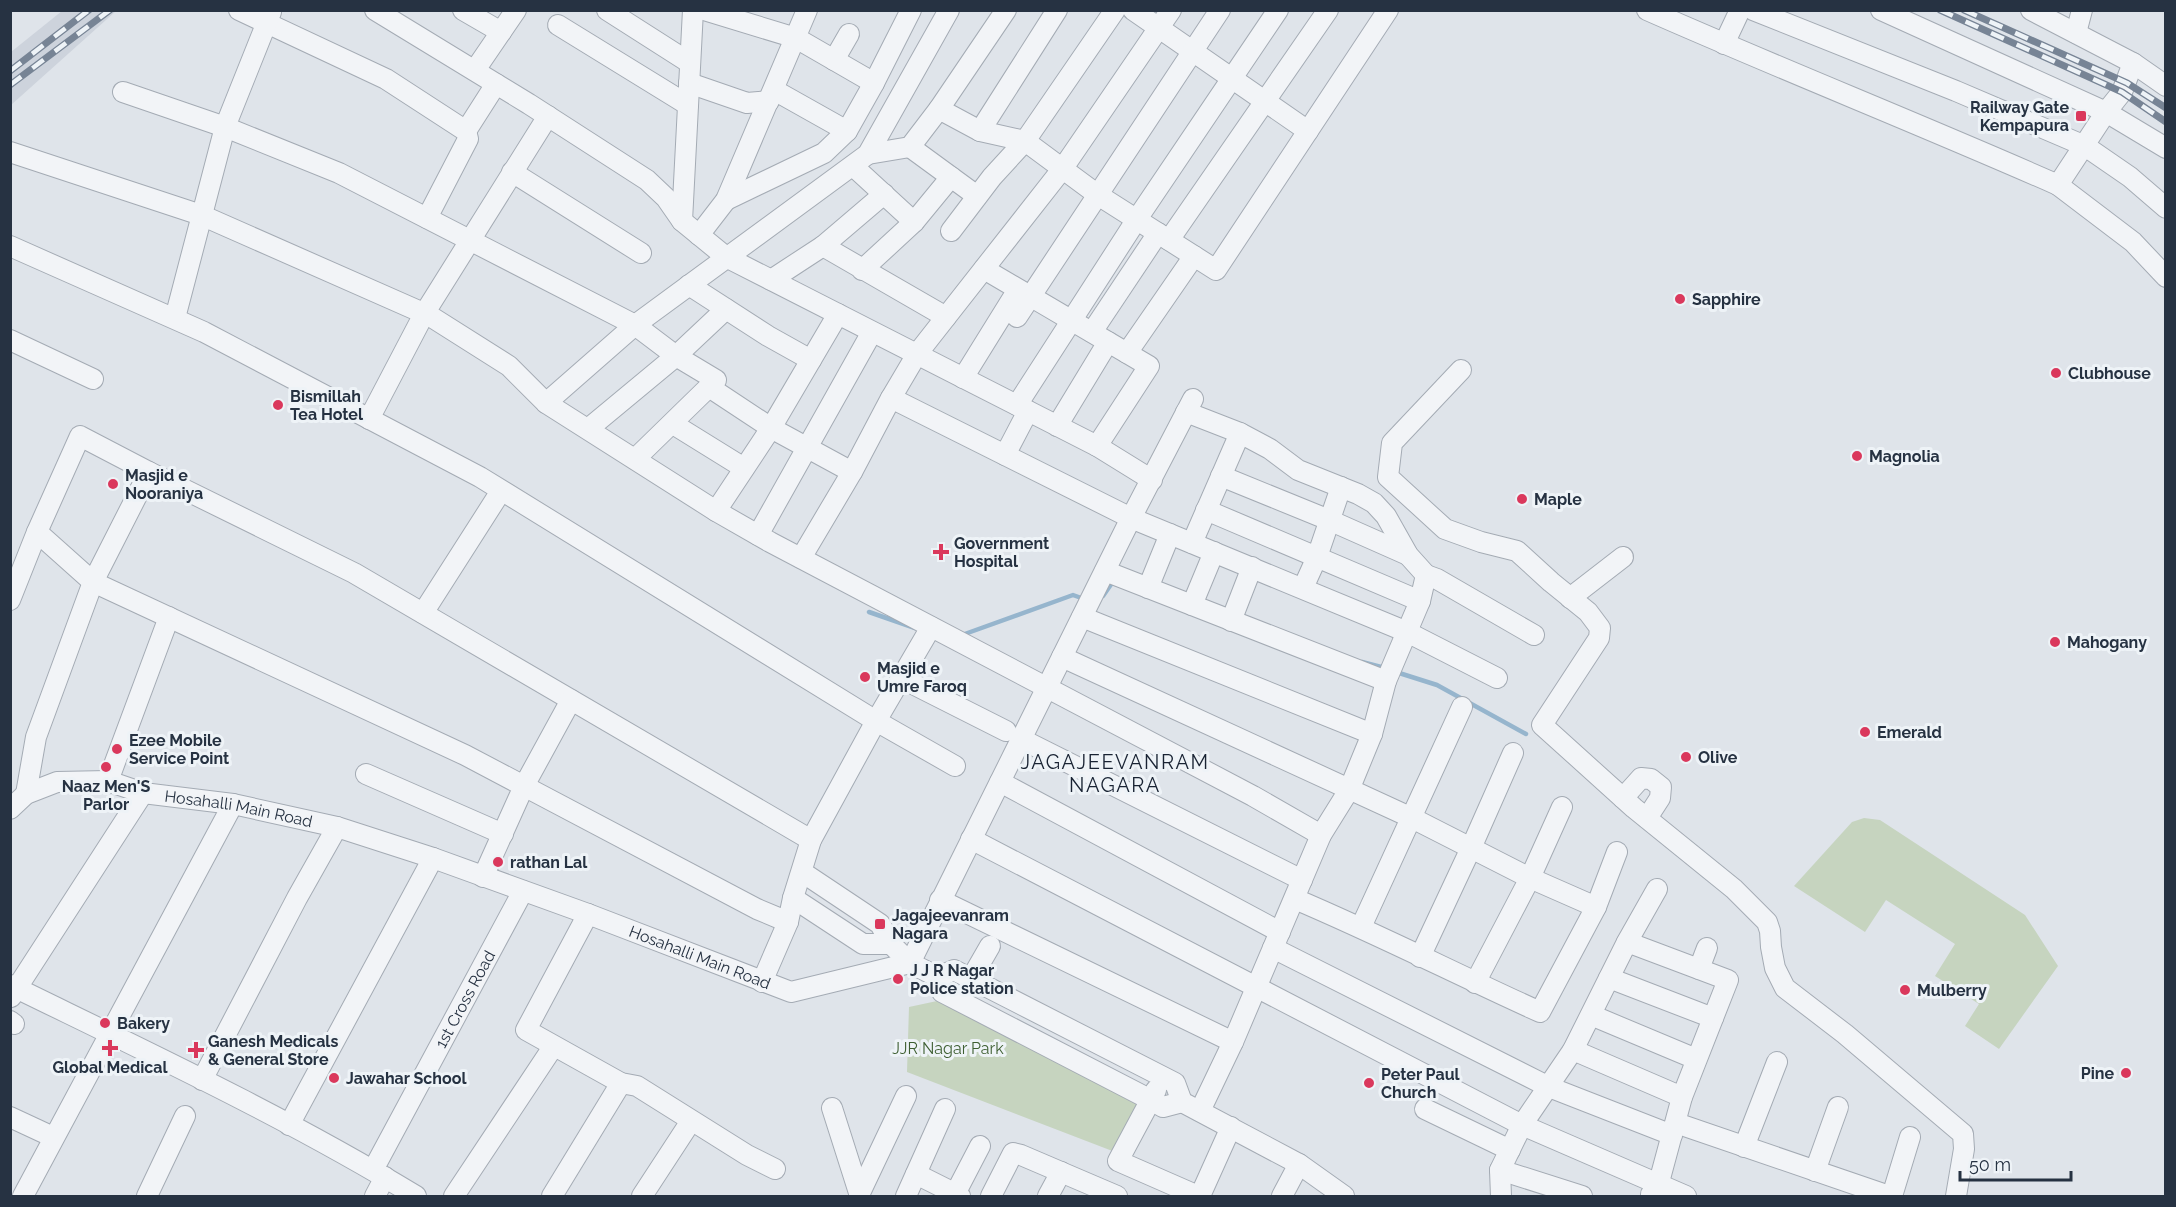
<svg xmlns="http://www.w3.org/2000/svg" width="2176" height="1207" font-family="Raleway,sans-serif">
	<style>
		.built { fill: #cdd3dc }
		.green { fill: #c6d4bf }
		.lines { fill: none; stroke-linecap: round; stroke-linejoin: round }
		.stream { stroke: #96b5cd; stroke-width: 4.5 }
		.minor-casing { stroke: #a4abb4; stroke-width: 22 }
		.minor { stroke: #f2f4f7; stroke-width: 20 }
		.rail-casing { stroke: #778495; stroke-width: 7 }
		.rail { stroke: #eef3f7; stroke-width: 4.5; stroke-dasharray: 14; stroke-linecap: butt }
		.poi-dot { fill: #da385c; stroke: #eef3f7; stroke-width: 2 }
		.labels { text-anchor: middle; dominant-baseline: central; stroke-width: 6; stroke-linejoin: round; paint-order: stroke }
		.poi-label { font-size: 16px; font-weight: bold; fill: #263242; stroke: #eef3f7; text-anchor: start }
		.street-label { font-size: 16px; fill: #263242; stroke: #eef3f7 }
		.park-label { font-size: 16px; fill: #3e5f32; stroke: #eef3f7 }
		.quarter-label { font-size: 20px; letter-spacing: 1.5px; fill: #192333; stroke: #eef3f7 }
	</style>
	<rect width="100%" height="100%" fill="#dfe4ea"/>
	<!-- built -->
	<path class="built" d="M62 11H116L11 105V52Z"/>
	<!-- green -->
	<path class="green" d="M1864 818 1880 820 2025 915 2058 966 1999 1049 1965 1026 1979 1004 1935 976 1955 944 1886 900 1865 932 1794 886 1852 822Z
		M937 1001 1142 1103 1115 1152 907 1072 909 1007Z"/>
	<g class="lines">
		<!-- stream -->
		<path class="stream" d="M1103 596 1112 583H1114
			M869 612 915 628
			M962 635 1073 595 1084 599
			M1362 662 1385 668
			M1396 672 1437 685 1526 734"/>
		<!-- minor casing -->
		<g class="minor-casing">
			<g id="minor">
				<path d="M239 10 386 79 466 131 468 139 427 218"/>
				<path d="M375 10 529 104 647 180 666 198 682 221 726 257 1097 446 1152 480"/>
				<path d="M463 10 501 32"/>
				<path d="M607 10 690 63"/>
				<path d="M704 10 796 38 874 83"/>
				<path d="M949 10 868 154 635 325 546 403 716 511 770 542 1253 796 1321 835"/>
				<path d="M1133 10 1308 131"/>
				<path d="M1171 10 1063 168 917 354 891 398 1131 518 1407 632 1497 678"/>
				<path d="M1647 10C1783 70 1922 125 2058 185"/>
				<path d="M1753 10 1956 91 2085 146 2130 177 2166 208"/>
				<path d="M1881 10 2106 112 2166 148"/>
				<path d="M2031 10 2133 63 2166 86"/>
				<path d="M558 25 688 105"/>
				<path d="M2076 33 2082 10"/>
				<path d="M1724 44 1740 10"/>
				<path d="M834 60 849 34"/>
				<path d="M2133 63 2122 92 2106 112 2058 185 2133 242 2166 277"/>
				<path d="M475 70 516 10"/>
				<path d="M689 83 747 103 769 101"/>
				<path d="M774 90 847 131"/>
				<path d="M123 92 225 127 339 173 635 325 676 356 716 380 635 459"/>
				<path d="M939 109 1006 10"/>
				<path d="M466 131 496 84"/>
				<path d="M980 131 1057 10"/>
				<path d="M910 147 977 196"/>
				<path d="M10 152 201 215 430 316 509 366 546 403"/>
				<path d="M868 154 910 147 939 109 980 131 1025 141 1098 195 1216 270 1388 10"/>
				<path d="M853 166 914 222"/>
				<path d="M512 172 641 253"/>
				<path d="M726 200 824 153 847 131 874 83 911 10"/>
				<path d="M682 221 693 10"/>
				<path d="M951 231 992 177 1025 141 1115 10"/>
				<path d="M699 235 726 200 807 10"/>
				<path d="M1169 240 1328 10"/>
				<path d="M10 246 204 332 480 477 876 721 955 766"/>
				<path d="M823 246 946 317"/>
				<path d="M984 269 1149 366 1097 446"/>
				<path d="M862 270 914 222 951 177"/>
				<path d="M771 280 823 246 884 194"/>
				<path d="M689 285 768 336 811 360"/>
				<path d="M1017 317 1220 10"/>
				<path d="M175 318 225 127 271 12"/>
				<path d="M1092 332 1158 233"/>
				<path d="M10 340 93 379"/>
				<path d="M1127 353 1194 256"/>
				<path d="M1461 370 1392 443 1388 477 1445 529 1481 542 1517 551 1551 582 1588 612 1600 628 1599 638 1542 725 1634 808 1734 889 1767 922 1770 931 1771 947 1775 968 1785 988 1845 1034 1963 1134 1964 1149 1956 1196"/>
				<path d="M963 378 1017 291"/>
				<path d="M709 387 771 428 852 472"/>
				<path d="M1017 405 1137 219 1278 10"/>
				<path d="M1186 412 1240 433 1270 449 1298 470 1358 494 1374 503 1386 516 1408 555 1426 575 1420 601"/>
				<path d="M369 419 424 314 548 116"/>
				<path d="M673 424 744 468"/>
				<path d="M1057 426 1108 342"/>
				<path d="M588 429 676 356 726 309"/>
				<path d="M1005 455 1028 411"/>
				<path d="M1221 476 1329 520 1408 555"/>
				<path d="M716 511 771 428 838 314"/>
				<path d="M37 532 93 582 465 755 757 909 788 922 793 898 811 840 876 721 931 627"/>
				<path d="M758 535 872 332"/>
				<path d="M1192 543 1240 433"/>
				<path d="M801 558 852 472 891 398"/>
				<path d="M1105 571 1386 681"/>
				<path d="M1426 575 1437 579 1534 635"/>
				<path d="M1148 588 1170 534"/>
				<path d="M1303 588 1317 557 1341 487"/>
				<path d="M1570 598 1623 557"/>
				<path d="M10 600 37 532 80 436 149 472 354 573 811 840"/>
				<path d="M1192 605 1214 552"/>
				<path d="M423 613 501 491"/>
				<path d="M1082 617 1372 734"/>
				<path d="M1231 621 1252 567"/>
				<path d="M1062 657 1412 818 1530 878 1596 907"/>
				<path d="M903 679 1006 731"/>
				<path d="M1021 739 1302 880"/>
				<path d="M366 774 503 834"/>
				<path d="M108 781 169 617"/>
				<path d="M1000 782 1280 932"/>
				<path d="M26 794 36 737 93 582 149 472"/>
				<path d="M1623 798 1641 778 1651 779 1661 787 1660 798 1647 818"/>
				<path id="s1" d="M10 809 26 794 57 782 108 781 143 793 233 804 337 827 433 858 588 914 791 992 910 963"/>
				<path d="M971 839 1522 1125 1686 1196"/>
				<path d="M802 872 880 924 891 944 910 963 938 977 954 970 1175 1083 1182 1102 1299 1164 1344 1196"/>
				<path d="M483 877 524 786 571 700"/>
				<path d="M793 898 863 944H891"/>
				<path d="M1295 899C1378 934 1458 975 1540 1012L1596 907 1617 852"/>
				<path d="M940 900 1233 1042"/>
				<path d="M588 914 526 1030 621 1083 637 1086 747 1155 775 1169"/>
				<path d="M1361 927 1462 707"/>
				<path d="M1627 942 1728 980 1682 1097 1658 1186 1651 1194"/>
				<path d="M1273 948 1549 1087 1672 1135"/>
				<path d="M1420 957 1471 848 1513 753"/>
				<path d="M910 963 1131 518 1193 399"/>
				<path d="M1699 969 1707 948"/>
				<path d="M938 977 942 992 1151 1100 1163 1107 1182 1102"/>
				<path d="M1609 978 1713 1018"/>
				<path d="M971 979 990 946"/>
				<path d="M762 982 788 922"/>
				<path d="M1475 983 1530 878 1562 807"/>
				<path d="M10 985C147 1052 286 1117 416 1196"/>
				<path d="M11 997 143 793"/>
				<path d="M1591 1015 1696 1059"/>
				<path d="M10 1021 14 1024"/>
				<path d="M1573 1050 1682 1097"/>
				<path d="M202 1080 297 898 337 827"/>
				<path d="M1156 1090 1118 1161 1198 1196"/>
				<path d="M832 1108 860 1196"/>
				<path d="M1425 1109 1510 1150"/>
				<path d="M1200 1111 1233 1042 1321 835 1349 790 1372 734 1386 681 1420 601 1206 510"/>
				<path d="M10 1117 53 1137"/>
				<path d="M1676 1123 1889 1196"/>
				<path d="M289 1125 433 858"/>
				<path d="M1744 1147 1777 1062"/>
				<path id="s2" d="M373 1170 523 891"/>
				<path d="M1500 1170 1582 1196"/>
				<path d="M1815 1171 1838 1107"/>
				<path d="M916 1174 960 1196"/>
				<path d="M859 1195 906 1096"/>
				<path d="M23 1196 233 804"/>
				<path d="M147 1196 185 1116"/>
				<path d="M375 1196 385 1177"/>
				<path d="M454 1196 553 1047"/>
				<path d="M552 1196 621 1083"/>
				<path d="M642 1196 691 1121"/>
				<path d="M906 1196 945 1109"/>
				<path d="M954 1196 980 1146"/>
				<path d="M991 1196 1013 1153 1021 1155 1117 1196"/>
				<path d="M1048 1196 1061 1172"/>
				<path d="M1200 1196 1231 1127"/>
				<path d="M1282 1196 1299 1164"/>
				<path d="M1501 1196 1500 1170 1522 1125 1573 1050 1627 942 1657 889"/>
				<path d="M1892 1196 1910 1137"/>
			</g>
		</g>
		<!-- minor -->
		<use href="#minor" class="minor"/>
		<!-- rail casing -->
		<g class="rail-casing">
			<path id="rail" d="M1940 10 2122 92 2166 122
				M1964 10 2127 83 2166 108
				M10 71 89 10
				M10 85 110 10"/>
		</g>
		<!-- rail -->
		<use href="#rail" class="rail"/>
	</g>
	<!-- markers -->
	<g class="poi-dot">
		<rect x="2075" y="110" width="12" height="12" rx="3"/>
		<circle cx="1680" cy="299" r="6"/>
		<circle cx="2056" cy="373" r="6"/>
		<circle cx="278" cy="405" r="6"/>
		<circle cx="1857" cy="456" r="6"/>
		<circle cx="113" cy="484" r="6"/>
		<circle cx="1522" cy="499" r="6"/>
		<path d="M938 543h6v6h6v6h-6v6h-6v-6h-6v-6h6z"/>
		<circle cx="2055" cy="642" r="6"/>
		<circle cx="865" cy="677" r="6"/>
		<circle cx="1865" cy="732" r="6"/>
		<circle cx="117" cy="749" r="6"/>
		<circle cx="1686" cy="757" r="6"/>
		<circle cx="106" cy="767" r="6"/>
		<circle cx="498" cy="862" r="6"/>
		<rect x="874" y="918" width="12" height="12" rx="3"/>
		<circle cx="898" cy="979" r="6"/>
		<circle cx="1905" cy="990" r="6"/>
		<circle cx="105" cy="1023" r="6"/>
		<path d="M107 1039h6v6h6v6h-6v6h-6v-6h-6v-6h6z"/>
		<path d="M193 1041h6v6h6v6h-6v6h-6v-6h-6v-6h6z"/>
		<circle cx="2126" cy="1073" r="6"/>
		<circle cx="334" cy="1078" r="6"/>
		<circle cx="1369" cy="1083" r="6"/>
	</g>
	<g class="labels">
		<!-- poi labels -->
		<g class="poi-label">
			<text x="2069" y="107" text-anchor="end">Railway Gate<tspan x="2069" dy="18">Kempapura</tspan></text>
			<text x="1692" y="299">Sapphire</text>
			<text x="2068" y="373">Clubhouse</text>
			<text x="290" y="396">Bismillah<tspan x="290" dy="18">Tea Hotel</tspan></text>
			<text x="1869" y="456">Magnolia</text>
			<text x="125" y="475">Masjid e<tspan x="125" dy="18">Nooraniya</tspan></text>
			<text x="1534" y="499">Maple</text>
			<text x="954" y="543">Government<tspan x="954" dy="18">Hospital</tspan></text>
			<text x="2067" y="642">Mahogany</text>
			<text x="877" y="668">Masjid e<tspan x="877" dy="18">Umre Faroq</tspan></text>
			<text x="1877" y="732">Emerald</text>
			<text x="129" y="740">Ezee Mobile<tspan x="129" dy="18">Service Point</tspan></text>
			<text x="1698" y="757">Olive</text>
			<text x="106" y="786" text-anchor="middle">Naaz Men'S<tspan x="106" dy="18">Parlor</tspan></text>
			<text x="510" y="862">rathan Lal</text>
			<text x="892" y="915">Jagajeevanram<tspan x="892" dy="18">Nagara</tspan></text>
			<text x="910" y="970">J J R Nagar<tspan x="910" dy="18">Police station</tspan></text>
			<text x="1917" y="990">Mulberry</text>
			<text x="117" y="1023">Bakery</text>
			<text x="208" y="1041">Ganesh Medicals<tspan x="208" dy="18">&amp; General Store</tspan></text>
			<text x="110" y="1067" text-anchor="middle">Global Medical</text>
			<text x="2114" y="1073" text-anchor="end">Pine</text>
			<text x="1381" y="1074">Peter Paul<tspan x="1381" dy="18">Church</tspan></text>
			<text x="346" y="1078">Jawahar School</text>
		</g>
		<!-- street labels -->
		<g class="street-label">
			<text stroke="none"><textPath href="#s1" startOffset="240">Hosahalli Main Road</textPath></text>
			<text stroke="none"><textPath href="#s1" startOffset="726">Hosahalli Main Road</textPath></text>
			<text stroke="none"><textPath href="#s2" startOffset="194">1st Cross Road</textPath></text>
		</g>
		<!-- park labels -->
		<g class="park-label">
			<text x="948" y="1048">JJR Nagar Park</text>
		</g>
		<!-- quarter labels -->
		<g class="quarter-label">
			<text x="1115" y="762">JAGAJEEVANRAM<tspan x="1115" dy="23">NAGARA</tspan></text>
		</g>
	</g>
	<!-- border -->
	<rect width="2176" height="1207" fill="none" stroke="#263242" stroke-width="24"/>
	<!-- scale -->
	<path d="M1960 1171v9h111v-9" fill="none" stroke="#263242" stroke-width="3"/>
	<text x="1969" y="1171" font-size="18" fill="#263242" stroke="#eef3f7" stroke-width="4.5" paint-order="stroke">50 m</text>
</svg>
